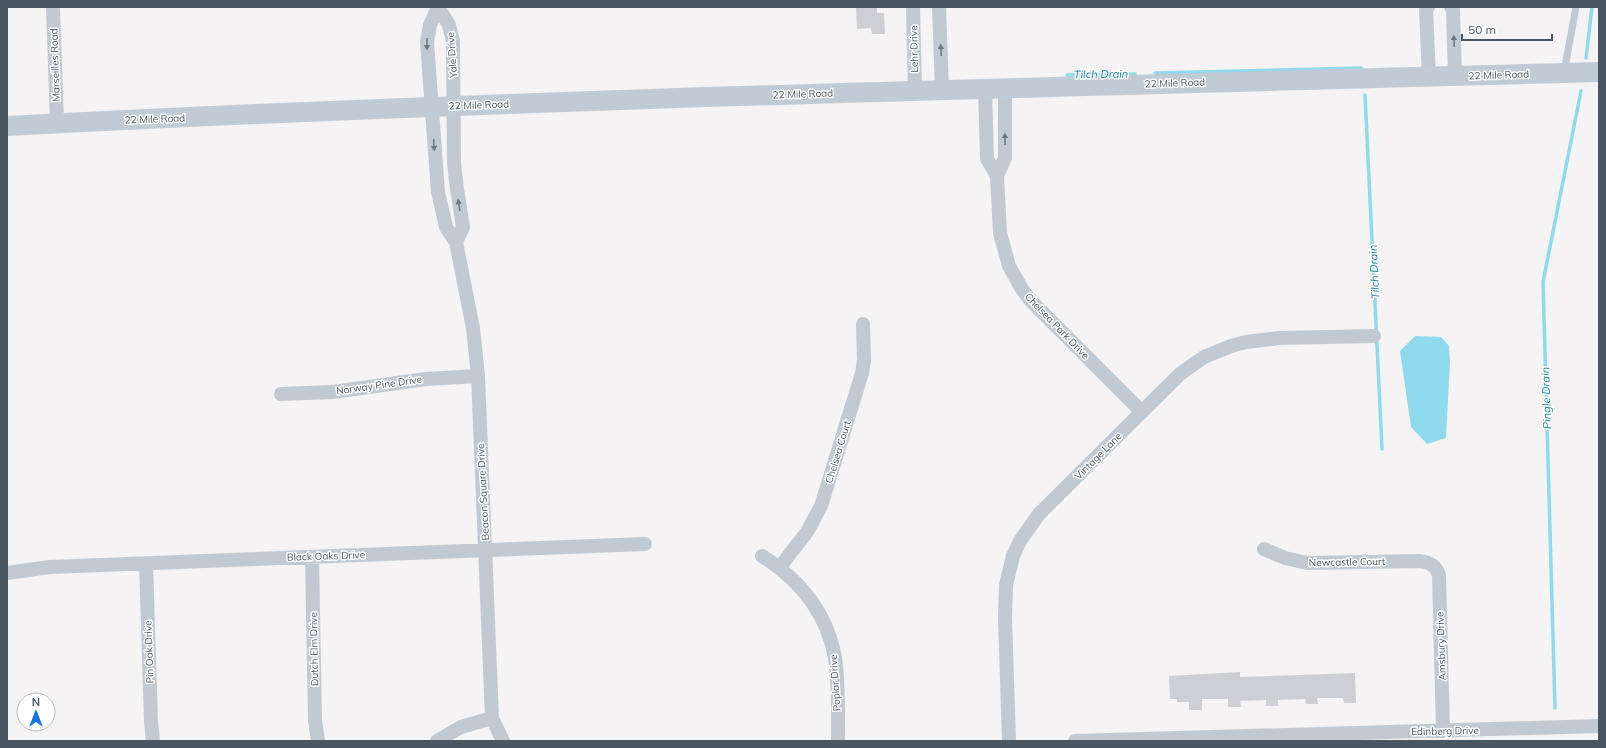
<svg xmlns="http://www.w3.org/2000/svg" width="1606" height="748" font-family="Mulish,sans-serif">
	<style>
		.water { fill: #90daee }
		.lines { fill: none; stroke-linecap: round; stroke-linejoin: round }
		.stream { stroke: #90daee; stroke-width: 3.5 }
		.building { fill: #cdcfd5 }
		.lane { stroke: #c1cad2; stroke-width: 7 }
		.street { stroke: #c1cad2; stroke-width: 14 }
		.secondary { stroke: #c1cbd6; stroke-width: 20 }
		.oneway { fill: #6e7983 }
		.labels { text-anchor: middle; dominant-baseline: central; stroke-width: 3; stroke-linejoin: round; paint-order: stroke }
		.street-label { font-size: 10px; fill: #4a5661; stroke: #fff }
		.water-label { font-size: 11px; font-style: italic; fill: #0c7c9b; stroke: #fff }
	</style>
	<rect width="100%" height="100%" fill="#f5f3f3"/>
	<!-- water -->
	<path class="water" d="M1415 336 1441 337 1449 346 1450 362 1446 438 1427 444 1411 427 1400 351Z"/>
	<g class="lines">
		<!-- stream -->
		<path class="stream" d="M1586 58 1592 7
			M1155 73 1361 68V70
			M1067 75 1135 74
			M1365 95 1382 449
			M1555 708 1543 282 1581 91"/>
	</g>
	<!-- building -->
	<path class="building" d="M856 7H877V13H884L885 34H872L871 28 857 29Z
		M1240 672V677L1355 673 1356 703H1344L1343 698H1317L1318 704H1306L1305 699 1278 700V706H1266V700L1240 701 1241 707H1228V699H1202V710H1189V702H1177V699H1170L1169 676Z"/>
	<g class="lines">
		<!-- lane -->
		<path class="lane" d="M1564 72 1576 7"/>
		<!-- street -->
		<path class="street" d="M53 7 57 123
			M438 7 430 25 427 42 438 192 446 227 456 242 473 328 478 376 492 718 503 741
			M438 7 449 25 453 41 454 163 457 189 463 227 456 242
			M913 7 915 90
			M939 7 942 89
			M1428 7 1426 10 1429 76
			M1451 7 1453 10 1455 76
			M985 88 987 159 997 176 1000 233 1009 266 1022 289 1030 300 1142 412
			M997 176 1005 158V88
			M281 394 333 392 426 379 478 376
			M1264 549 1285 558 1307 563 1419 561C1429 562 1436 565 1439 575L1443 731
			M762 556C800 580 827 613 835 658 839 685 838 714 838 741
			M312 557 315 720 318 741
			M146 563 151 721 153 741
			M779 568 807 532 821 506 862 373 864 360 863 324
			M7 573 50 567 645 544
			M437 741 461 727 492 718
			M1009 741 1005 618 1006 585 1013 556 1020 541 1039 514 1180 374 1204 357 1231 346 1246 342 1279 338 1374 336
			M1075 741 1599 726"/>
		<!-- secondary -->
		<path class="secondary" d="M7 126C537 98 1068 87 1599 72"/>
	</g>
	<!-- one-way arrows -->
	<defs><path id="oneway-solid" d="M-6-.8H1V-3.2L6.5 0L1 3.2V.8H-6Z"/></defs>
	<g class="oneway">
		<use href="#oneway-solid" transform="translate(1454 41) rotate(-92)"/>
		<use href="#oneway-solid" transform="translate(427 44) rotate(91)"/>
		<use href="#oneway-solid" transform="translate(941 50) rotate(-92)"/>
		<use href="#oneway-solid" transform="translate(1005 139) rotate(-91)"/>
		<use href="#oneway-solid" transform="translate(434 145) rotate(87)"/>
		<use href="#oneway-solid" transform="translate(459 205) rotate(-100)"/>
	</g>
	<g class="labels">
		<!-- street labels -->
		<g class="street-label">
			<text transform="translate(914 49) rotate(-91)">Lehr Drive</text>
			<text transform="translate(452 55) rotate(-94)">Yale Drive</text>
			<text transform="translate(55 65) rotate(-92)">Marseilles Road</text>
			<text transform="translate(1499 75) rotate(-2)">22 Mile Road</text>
			<text transform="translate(1175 83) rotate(-2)">22 Mile Road</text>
			<text transform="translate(803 94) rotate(-2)">22 Mile Road</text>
			<text transform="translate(479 105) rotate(-2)">22 Mile Road</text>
			<text transform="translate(155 119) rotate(-2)">22 Mile Road</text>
			<text transform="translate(1057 326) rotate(46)">Chelsea Park Drive</text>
			<text transform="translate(379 385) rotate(-8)">Norway Pine Drive</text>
			<text transform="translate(838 452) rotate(-73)">Chelsea Court</text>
			<text transform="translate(1098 456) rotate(-45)">Vintage Lane</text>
			<text transform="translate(483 492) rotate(-93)">Beacon Square Drive</text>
			<text transform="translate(326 556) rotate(-2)">Black Oaks Drive</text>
			<text transform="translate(1347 562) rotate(-1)">Newcastle Court</text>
			<text transform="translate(1441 646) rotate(-92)">Amsbury Drive</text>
			<text transform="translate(314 649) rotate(-91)">Dutch Elm Drive</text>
			<text transform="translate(149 652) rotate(-92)">Pin Oak Drive</text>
			<text transform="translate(835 683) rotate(-94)">Poplar Drive</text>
			<text transform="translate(1445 731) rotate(-1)">Edinberg Drive</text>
		</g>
		<!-- water labels -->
		<g class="water-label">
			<text transform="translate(1101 74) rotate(-1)">Tilch Drain</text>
			<text transform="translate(1374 272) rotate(-93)">Tilch Drain</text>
			<text transform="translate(1546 398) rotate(-92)">Pingle Drain</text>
		</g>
	</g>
	<!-- border -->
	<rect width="1606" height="748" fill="none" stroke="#4a5661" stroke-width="16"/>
	<!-- north arrow -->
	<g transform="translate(36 712)"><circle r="19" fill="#ffffff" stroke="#b7bbc0"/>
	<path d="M0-3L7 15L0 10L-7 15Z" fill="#1a73e8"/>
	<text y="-6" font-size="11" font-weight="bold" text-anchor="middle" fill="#4a5661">N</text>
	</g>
	<!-- scale -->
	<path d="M1462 34v6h90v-6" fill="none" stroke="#4a5661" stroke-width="2"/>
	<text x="1468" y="34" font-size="12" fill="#4a5661" stroke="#ffffff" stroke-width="3" paint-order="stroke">50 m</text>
</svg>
